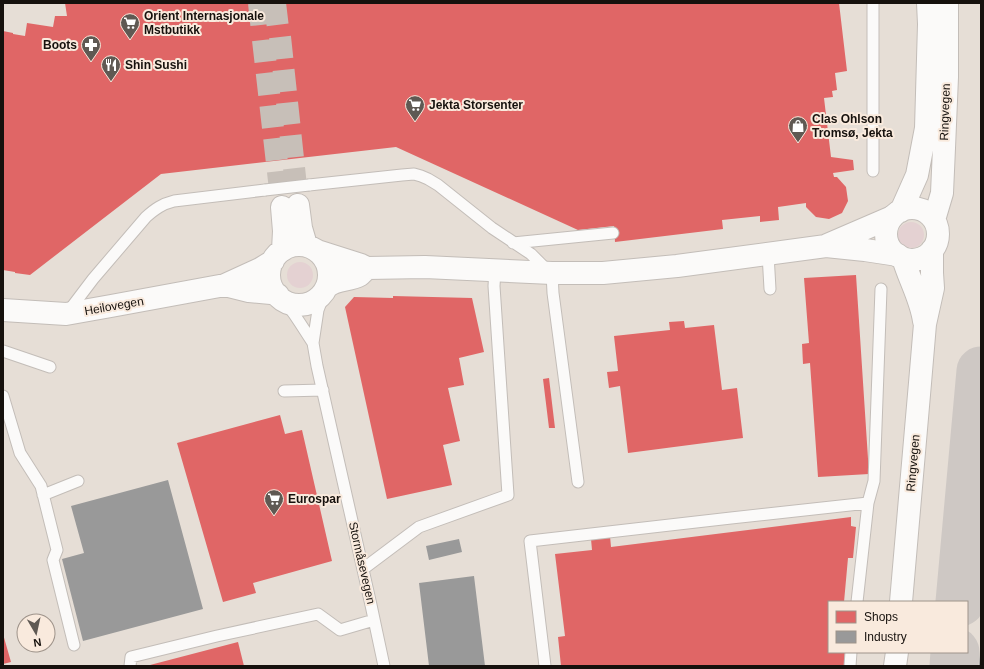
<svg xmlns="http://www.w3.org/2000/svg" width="984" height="669" font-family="Helvetica,sans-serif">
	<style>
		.green { fill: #e4d1d2 }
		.shops { fill: #e06666 }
		.industry { fill: #999 }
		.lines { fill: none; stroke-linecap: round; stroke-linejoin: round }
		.taxiway { stroke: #cec8c4; stroke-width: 49 }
		.street-tunnel { stroke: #c7bfb8; stroke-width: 22; stroke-dasharray: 22 11; stroke-linecap: butt }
		.lane-casing { stroke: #c3bdb8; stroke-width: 13 }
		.street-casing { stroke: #c3bdb8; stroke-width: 24 }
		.secondary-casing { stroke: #c3bdb8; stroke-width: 24 }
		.lane { stroke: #fbfaf9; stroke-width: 11 }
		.street { stroke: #fbfaf9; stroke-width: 22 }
		.secondary { stroke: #fbfaf9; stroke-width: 22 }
		.lane-bridge-casing { stroke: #c3bdb8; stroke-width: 13; stroke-linecap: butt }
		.lane-bridge { stroke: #fbfaf9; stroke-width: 11 }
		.labels { text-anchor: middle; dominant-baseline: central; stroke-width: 4; stroke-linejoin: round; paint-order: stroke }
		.poi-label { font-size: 12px; font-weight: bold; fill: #16110d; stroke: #f9eadd; text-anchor: start }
		.street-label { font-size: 12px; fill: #16110d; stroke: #f9eadd }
	</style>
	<rect width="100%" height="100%" fill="#e6ded6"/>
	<!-- green -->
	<path class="green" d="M898 235a13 13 0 1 1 26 0a13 13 0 1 1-26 0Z
		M287 275a13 13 0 1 1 26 0a13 13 0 1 1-26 0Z"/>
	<!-- shops -->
	<path class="shops" d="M65 3H839L847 71 835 73 837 90 832 91 833 97 824 98 831 157 853 160 854 170 833 173 834 177H837L846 187 848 201 842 213 829 219 816 217 806 207V203L778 207 779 220 760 222V216L722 220 723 229 615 242 614 226 578 230 396 147 161 174 30 275 15 273V272L3 270V31L13 33V34L25 36 27 23 53 27 55 16H67Z
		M856 275 869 474 818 477 810 363 803 364 802 344 809 343 804 278Z
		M393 296 472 298 484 352 459 358 464 385 448 388 460 441 443 445 452 485 387 499 345 307 354 297 393 298Z
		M684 321 685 328 714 325 722 390 737 388 743 438 628 453 620 386 609 388 607 372 618 371 614 336 670 330 669 322Z
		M549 378 555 428H549L543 379Z
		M280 415 285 434 302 430 332 561 253 583 256 593 223 602 177 443Z
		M851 517V526L856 527 853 558H848L844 602H829V652H845L844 665H838V666H561L558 637 565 636 555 554 592 550 591 539 610 536 611 547Z
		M3 634 11 662 3 664Z
		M238 642 244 666H150V665Z"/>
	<!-- industry -->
	<path class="industry" d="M168 480 203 609 83 641 62 559 84 553 71 506Z
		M459 539 462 552 429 560 426 546Z
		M474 576 485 666H429L419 583Z
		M980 651H981V666H979Z"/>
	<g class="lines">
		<!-- taxiway -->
		<path class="taxiway" d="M960 602 981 371
			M954 666 955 652"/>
		<!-- street-tunnel -->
		<path class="street-tunnel" d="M259 3 262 31
			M275 3 278 28
			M280 37 298 205
			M263 40 282 207"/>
		<!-- lane casing -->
		<g class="lane-casing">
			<path id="lane" d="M873 3V171
				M309 185 402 175 414 174 421 176 428 179 438 185 492 228 531 254 548 271
				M513 243 613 233
				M768 254 770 289
				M552 273 553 293 578 482
				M326 289 318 310 313 343 317 366 371 605 384 666
				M284 300 294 314 300 323 313 343
				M68 312 93 279 146 217C155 209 162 204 174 201L265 190
				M3 351 50 367
				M284 391 323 390
				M3 396 20 453 41 486 57 550 53 560 74 645
				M43 495 78 481
				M363 569 419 527 508 495 494 286 495 270
				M857 602 868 503 874 481 881 289
				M130 666 131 657 217 636 318 614 340 630 374 620
				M545 666 530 541 731 518 868 503
				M850 666 851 652"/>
		</g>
		<!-- street casing -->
		<g class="street-casing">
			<path id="street" d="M298 205 301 228 306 245
				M282 207 284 231 283 250
				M827 245 892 217
				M269 275a30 30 0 1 1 60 0a30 30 0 1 1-60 0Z
				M317 251 361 265 367 268 425 267 552 273H603L677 266 826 246 865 250 898 255
				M225 285 249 291 271 293 278 295
				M327 287C335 279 349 281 360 275 362 273 365 270 367 268
				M3 310 66 314 111 306 225 285 260 269 273 261"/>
		</g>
		<!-- secondary casing -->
		<g class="secondary-casing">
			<path id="secondary" d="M886 234a26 26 0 1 1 52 0a26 26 0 1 1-52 0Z
				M901 211 917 175 926 128 929 24 928 3
				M934 220 942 193 944 148 947 77V3
				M903 258C909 279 921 299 924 321
				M901 602 920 383 925 324 933 288 932 273V250
				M895 666 897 652"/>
		</g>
		<!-- lane -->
		<use href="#lane" class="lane"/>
		<!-- street -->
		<use href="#street" class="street"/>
		<!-- secondary -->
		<use href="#secondary" class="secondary"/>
		<!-- lane-bridge casing -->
		<g class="lane-bridge-casing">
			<path id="lane-bridge" d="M265 190 309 185"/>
		</g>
		<!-- lane-bridge -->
		<use href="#lane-bridge" class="lane-bridge"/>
	</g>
	<!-- icons -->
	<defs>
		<g id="supermarket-pin" transform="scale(1)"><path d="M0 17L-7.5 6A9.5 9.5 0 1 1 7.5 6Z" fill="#5f5953" stroke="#f9eadd"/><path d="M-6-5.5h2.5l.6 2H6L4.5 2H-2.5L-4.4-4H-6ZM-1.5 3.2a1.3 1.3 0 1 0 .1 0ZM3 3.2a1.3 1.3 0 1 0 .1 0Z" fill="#fff"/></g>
		<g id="pharmacy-pin" transform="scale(1)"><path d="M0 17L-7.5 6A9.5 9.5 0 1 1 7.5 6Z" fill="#5f5953" stroke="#f9eadd"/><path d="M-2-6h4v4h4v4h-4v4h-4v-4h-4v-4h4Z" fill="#fff"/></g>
		<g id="restaurant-pin" transform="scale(1)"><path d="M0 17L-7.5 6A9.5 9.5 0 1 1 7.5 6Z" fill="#5f5953" stroke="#f9eadd"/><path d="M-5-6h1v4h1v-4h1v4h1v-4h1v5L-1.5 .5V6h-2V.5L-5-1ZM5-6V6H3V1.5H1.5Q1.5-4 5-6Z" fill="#fff"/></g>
		<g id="shop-pin" transform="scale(1)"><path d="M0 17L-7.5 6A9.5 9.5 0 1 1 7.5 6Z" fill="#5f5953" stroke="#f9eadd"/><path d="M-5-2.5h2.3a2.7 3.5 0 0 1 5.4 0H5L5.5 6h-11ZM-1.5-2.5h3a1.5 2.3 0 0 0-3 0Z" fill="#fff"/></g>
	</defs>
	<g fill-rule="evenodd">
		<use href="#supermarket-pin" x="130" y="23"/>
		<use href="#pharmacy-pin" x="91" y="45"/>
		<use href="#restaurant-pin" x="111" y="65"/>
		<use href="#supermarket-pin" x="415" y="105"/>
		<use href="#shop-pin" x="798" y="126"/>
		<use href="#supermarket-pin" x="274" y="499"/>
	</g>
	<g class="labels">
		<!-- poi labels -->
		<g class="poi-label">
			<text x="144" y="16">Orient Internasjonale<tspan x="144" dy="14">Mstbutikk</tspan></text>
			<text x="77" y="45" text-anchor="end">Boots</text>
			<text x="125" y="65">Shin Sushi</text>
			<text x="429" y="105">Jekta Storsenter</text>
			<text x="812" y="119">Clas Ohlson<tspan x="812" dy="14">Tromsø, Jekta</tspan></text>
			<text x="288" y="499">Eurospar</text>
		</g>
		<!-- street labels -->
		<g class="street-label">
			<text transform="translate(945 112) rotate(-88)">Ringvegen</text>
			<text transform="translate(114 306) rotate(-10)">Heilovegen</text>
			<text transform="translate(913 463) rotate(-85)">Ringvegen</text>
			<text transform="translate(362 563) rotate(77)">Stormåsevegen</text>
		</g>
	</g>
	<!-- border -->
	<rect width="984" height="669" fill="none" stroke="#16110d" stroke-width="8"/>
	<!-- legend -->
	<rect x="828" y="601" width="140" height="52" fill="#f9eadd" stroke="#9e938a"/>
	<rect x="836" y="611" width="20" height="12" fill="#e06666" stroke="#9e938a"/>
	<text x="864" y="621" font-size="12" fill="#16110d">Shops</text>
	<rect x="836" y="631" width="20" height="12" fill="#999999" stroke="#9e938a"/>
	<text x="864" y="641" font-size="12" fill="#16110d">Industry</text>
	<!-- north arrow -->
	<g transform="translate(36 633) rotate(171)"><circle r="19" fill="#f9eadd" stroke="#9e938a"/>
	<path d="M0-3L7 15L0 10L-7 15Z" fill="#5f5953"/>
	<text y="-6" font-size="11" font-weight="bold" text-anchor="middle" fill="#16110d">N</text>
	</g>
</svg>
